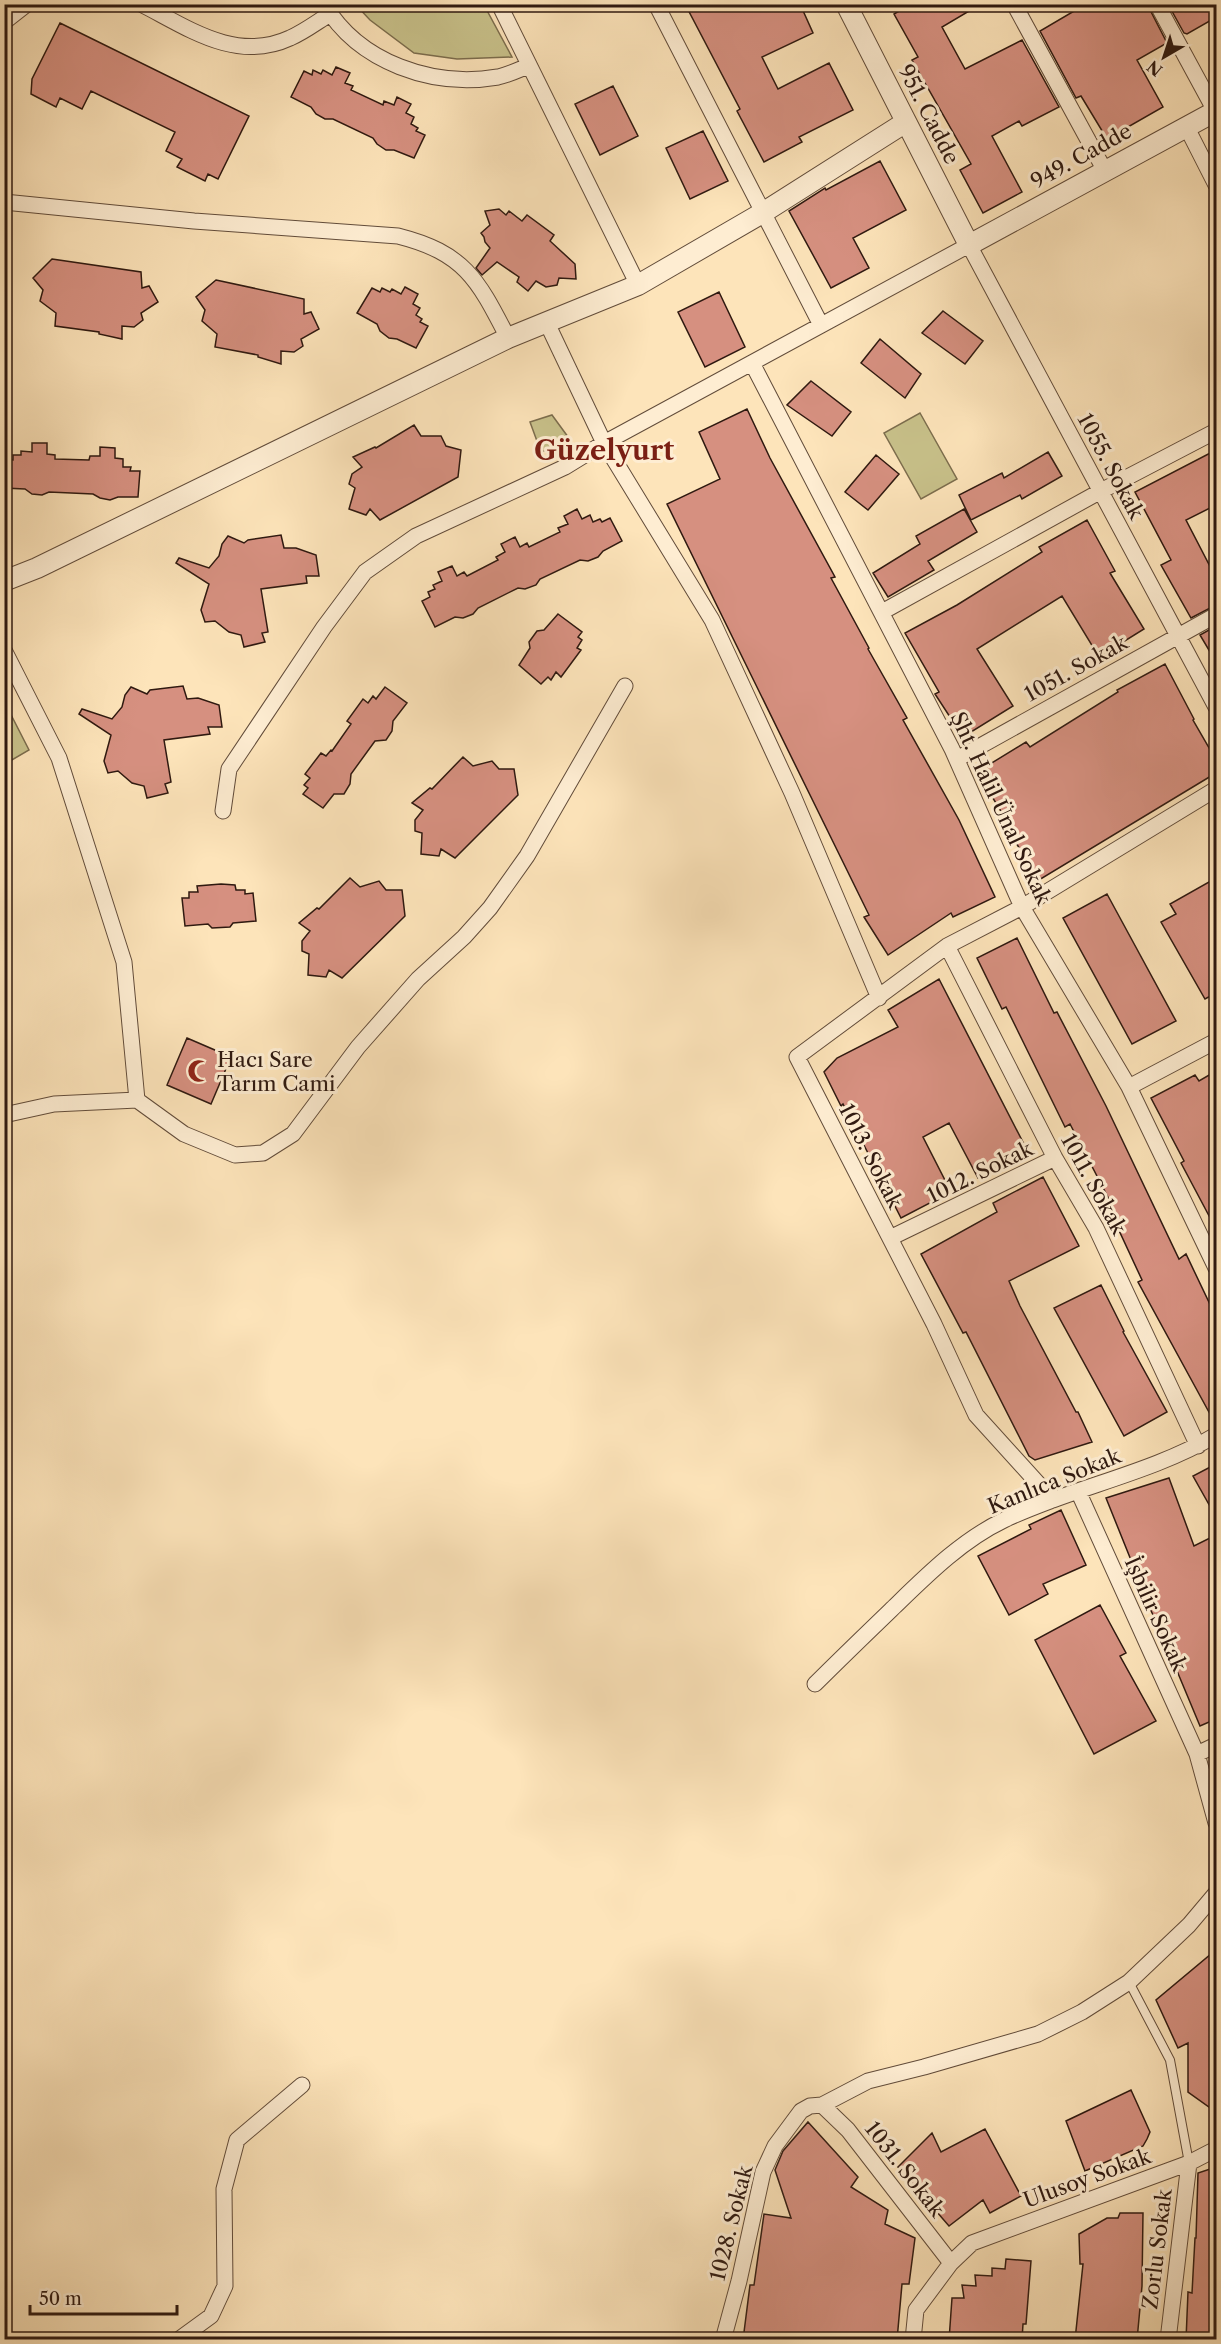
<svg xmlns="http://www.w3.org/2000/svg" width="1221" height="2344" font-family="'Libre Caslon Text',serif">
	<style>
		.green { fill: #c8c18a; stroke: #7c6d4d; stroke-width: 1.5 }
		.building { fill: #d69080; stroke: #2f1910; stroke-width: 1.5 }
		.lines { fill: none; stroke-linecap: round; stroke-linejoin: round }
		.service-casing { stroke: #624c3a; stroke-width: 10 }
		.minor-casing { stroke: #624c3a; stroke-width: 17 }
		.tertiary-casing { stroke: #624c3a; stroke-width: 22 }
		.service { stroke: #feedd2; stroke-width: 8 }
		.minor { stroke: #feedd2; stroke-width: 15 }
		.tertiary { stroke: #feedd2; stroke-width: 20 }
		.labels { text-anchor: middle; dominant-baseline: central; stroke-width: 6; stroke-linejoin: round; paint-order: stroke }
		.street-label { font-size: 21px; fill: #2f1910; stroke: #feedd2 }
		.poi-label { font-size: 21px; fill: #2f1910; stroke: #feedd2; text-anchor: start }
		.district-label { font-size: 27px; font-weight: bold; fill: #7a1f14; stroke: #feedd2 }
	</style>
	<rect width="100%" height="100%" fill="#fde4ba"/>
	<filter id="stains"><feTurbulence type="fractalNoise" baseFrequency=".00333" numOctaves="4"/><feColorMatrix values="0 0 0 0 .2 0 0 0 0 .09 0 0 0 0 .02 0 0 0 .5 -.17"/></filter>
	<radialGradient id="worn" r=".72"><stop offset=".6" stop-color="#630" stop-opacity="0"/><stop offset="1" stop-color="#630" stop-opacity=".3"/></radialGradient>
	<!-- green -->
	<path class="green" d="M356 5H484L512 57 457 59 414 53 370 20Z
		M920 413 957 479 921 499 884 433Z
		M552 415 571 441 541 452 530 422Z
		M4 701 29 750 5 764H4Z"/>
	<!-- building -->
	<path class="building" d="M685 4H800L813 33 762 57 778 89 829 63 853 110 799 137 802 142 764 162 737 111 740 109Z
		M911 4H981L942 27 965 69 1022 40 1059 107 1022 126 1019 121 992 136 1022 192 983 213 960 170 971 164 912 60 918 57 894 14Z
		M1086 4H1147L1167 43 1137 60 1163 107 1107 139 1081 96 1076 98 1040 31Z
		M1168 4H1208L1215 18 1187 34 1184 33Z
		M60 23 249 116 218 179 208 174 205 181 177 167 182 159 166 151 175 132 91 91 82 109 60 98 56 107 31 94 32 79Z
		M336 67 350 73 345 83 353 86 351 90 383 105 384 101 394 105 397 97 411 104 406 113 414 117 411 124 418 128 416 131 425 135 414 158 394 150H386L377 144 373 138 333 119H325L316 114 311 107 291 97 304 71 312 75 313 70 321 74 323 70 332 75Z
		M613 86 638 136 600 155 575 104Z
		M703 131 728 181 690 199 666 148Z
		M880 161 906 210 853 238 869 268 831 288 789 211 825 188 826 190Z
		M499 209 506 215 509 211 522 221 527 215 554 235 550 241 575 264 576 279 559 278 557 285 546 287 536 281 528 291 517 282 519 277 497 262 482 275 476 268 490 248 485 242 484 237 481 233 490 225 485 211Z
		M52 259 141 272 142 288 149 286 158 302 141 313 143 320 134 327 122 326V339L99 334V332L55 326 56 313 40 301 43 290 33 278Z
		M216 280 304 299V314L311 312 319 329 301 339 303 346 294 352 281 351V364L258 357V355L215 347 217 334 202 321 205 310 196 297Z
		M405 287 418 294 413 304 420 308 416 315 422 319 420 322 428 326 416 348 397 339 389 338 380 331 377 324 357 313 372 288 380 292 382 288 390 292 392 289 401 294Z
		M719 292 745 347 705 367 678 312Z
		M943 311 983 341 965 364 922 333Z
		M880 339 921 374 905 398 861 363Z
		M811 381 851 412 832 436 787 405Z
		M747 409 770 458 835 577 831 578 869 648 868 649 907 718 903 720 959 820 995 897 953 917 951 913 888 955 864 917 869 915 667 504 720 479 699 432Z
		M414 425 421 436H441L446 446 461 450 458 477 380 520 370 509 366 515 349 509 355 488 349 484 352 474 362 467 353 457 375 447 376 448Z
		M32 443H47V454L55 455V459L89 460 90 456H100V447L115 448V458L123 459V467H131L130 471H140L138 497H118L110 500 100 498 93 494 49 492 42 495 32 494 25 489 4 488V459L13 460V455H21V451L32 452Z
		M1216 450V505L1186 520 1216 578V605L1191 618 1161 565 1171 560 1135 492Z
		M1048 452 1062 476 1022 499 1020 495 971 520 959 495 1002 473 1004 478Z
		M876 455 899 474 868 510 845 492Z
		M577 509 582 519 590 515 593 522 600 519 602 522 610 518 622 541 603 551 598 557 588 561 580 560 540 579 536 585 525 589 518 588 478 608 473 614 463 618 455 617 435 627 422 601 430 597 428 592 435 589 433 585 442 581 438 572 452 566 457 576 464 572 467 576 498 560 496 557 505 552 501 544 515 537 520 547 527 543 529 547 560 532 558 528 568 524 564 516Z
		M964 509 977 532 928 561 934 570 888 597 873 573 920 544 916 536Z
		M1087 520 1115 571 1110 573 1144 629 1099 657 1062 596 977 649 1013 706 963 737 935 694 939 692 905 633 957 605 1042 552 1039 547Z
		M281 535 284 548H296L316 555 319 576H306L307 583 261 589 268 632 262 633 265 642 244 647 241 635 229 632 215 621 205 622 201 610 209 584 176 563 179 558 209 568 219 556 222 544 228 536 244 543 248 540Z
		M558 614 582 632 578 637 582 640 577 648 581 650 561 677 556 672 551 680 548 677 541 684 519 665 530 648 529 642 537 631 544 630Z
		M1216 626V662L1200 635Z
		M1165 664 1194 719 1193 720 1216 760V773L1039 880 1010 833 1013 831 977 772 1026 742 1030 747 1118 692 1117 690Z
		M183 686 187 699 198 698 219 705 222 727H208L210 734 164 740 171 782 165 784 168 793 147 798 144 786 132 783 118 771 108 773 104 761 111 735 79 714 82 709 112 719 122 707 125 695 131 687 147 694 150 690Z
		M385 687 407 703 393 721 392 731 386 740 375 741 351 774 350 784 344 794H334L323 808 303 794 308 788 304 785 310 778 305 774 321 753 326 756 331 750 332 751 351 724 347 721 363 699 368 703 373 696 376 699Z
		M463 757 473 766 492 761 499 769H514L518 795 455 858 441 849 439 856 421 854 422 833 415 831V820L423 810 412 803 430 788 432 789Z
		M350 878 360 887 379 881 386 890H402L405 916 342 978 329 970 326 977 308 975 309 954 302 951V941L310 931 299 923 317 908 319 909Z
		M1216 878V993L1205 999 1161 922 1176 914 1170 904Z
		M221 884 235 885 236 890H245V894L253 893 256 921 233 923 230 927 212 928 208 924 185 926 182 898H189V892H198L197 886Z
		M1107 894 1176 1021 1132 1044 1063 918Z
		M1017 938 1054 1013 1057 1012 1106 1106 1179 1259 1186 1254 1216 1317V1425L1138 1282 1142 1280 1110 1211 1114 1209 1070 1124 1065 1127 1006 1007 1002 1009 977 958Z
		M939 979 1028 1152 978 1178 949 1123 923 1137 951 1192 901 1218 843 1104 841 1106 824 1072 837 1058 898 1027 888 1010Z
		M187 1038 231 1057 211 1104 167 1085Z
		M1216 1071V1229L1181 1163 1184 1161 1151 1098 1195 1075 1199 1081Z
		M1043 1177 1079 1246 1009 1281 1020 1306 1076 1412H1078L1092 1442 1035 1460 1029 1456 966 1332 963 1333 921 1254 997 1212 993 1203Z
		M1101 1285 1124 1331 1123 1332 1167 1412 1124 1436 1054 1308Z
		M1216 1464V1517L1193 1476Z
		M1169 1478 1194 1546 1216 1535V1719L1200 1726 1157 1623 1134 1576 1137 1575 1106 1498Z
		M1061 1510 1086 1565 1043 1584 1048 1594 1009 1615 978 1556 1031 1529 1029 1525Z
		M1100 1605 1126 1653 1120 1656 1156 1721 1094 1754 1035 1640Z
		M1211 1954 1216 1966V2112L1188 2092V2043L1178 2048 1156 2000Z
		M1131 2090 1150 2132 1147 2139 1143 2146 1085 2171 1066 2121Z
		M808 2122 858 2177 851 2187 888 2210 885 2224 915 2238 909 2284H902L897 2340H743L750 2285H754L764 2214 791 2218 775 2170 783 2151Z
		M985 2129 1021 2196 990 2213 983 2200 949 2226 898 2167 932 2133 941 2152Z
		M1216 2167V2340H1186L1188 2292 1192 2293 1195 2238H1196L1198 2173Z
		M1120 2213H1143L1142 2286 1137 2340H1075L1083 2264H1080L1079 2234 1107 2218H1118Z
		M1006 2259 1031 2261 1026 2324H1023L1022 2340H949L952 2298H964L962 2285 976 2286 975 2275 992 2276V2268L1005 2269Z"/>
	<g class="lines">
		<!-- service casing -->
		<g class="service-casing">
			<path id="service" d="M1129 1982 1170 2060 1189 2163"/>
		</g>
		<!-- minor casing -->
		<g class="minor-casing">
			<path id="minor" d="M141 4C188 28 236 63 290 38 304 32 317 22 330 14
				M324 4C359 63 433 88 498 77 508 75 518 70 528 66
				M499 4 638 285
				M656 4 821 325
				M1014 4 1105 171
				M1157 4 1215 111
				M4 22 27 4
				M1186 126 1216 185
				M4 202 194 221 398 236C465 253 478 280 508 338
				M546 321 604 443 712 620 792 793 879 998
				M752 363 952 749 1022 907 1129 1087 1216 1268
				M882 612 1101 491 1216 431
				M4 650 59 758 124 962 137 1100
				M957 759 1216 615
				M223 811 229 769 324 627 365 572 416 536 565 467 604 443 969 245 1216 707
				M947 946 1055 1158 1096 1228 1198 1446
				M1129 1087 1216 1041
				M4 1115 54 1104 137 1100 184 1134 235 1155 263 1153 293 1134 358 1047 418 979 464 937 490 908 527 856 625 686
				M890 1238 1055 1158
				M1078 1491 1197 1754 1216 1823
				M1053 1500 976 1415 934 1324 797 1057 947 946 1022 907 1216 789
				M815 1684C841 1658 867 1633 894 1607 927 1575 962 1540 1004 1520 1073 1487 1150 1474 1216 1435
				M1197 1754 1216 1745
				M822 2105 848 2130 951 2263
				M178 2340 211 2316 225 2286 224 2189 237 2140 302 2085
				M723 2340 739 2281 763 2172 775 2146 801 2111 810 2106 822 2105 868 2081 924 2067 1038 2034 1082 2012 1129 1982 1189 1925 1216 1893
				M913 2340 916 2310 951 2263 972 2243 1189 2163 1216 2149
				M1168 2340 1189 2163"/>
		</g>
		<!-- tertiary casing -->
		<g class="tertiary-casing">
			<path id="tertiary" d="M846 4 969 245 1216 111
				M4 581 37 568 508 338 638 285 764 212 906 122"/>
		</g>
		<!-- service -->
		<use href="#service" class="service"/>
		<!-- minor -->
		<use href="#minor" class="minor"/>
		<!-- tertiary -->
		<use href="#tertiary" class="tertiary"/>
	</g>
	<!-- icons -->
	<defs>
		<g id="mosque-bare" transform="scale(1.8)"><path d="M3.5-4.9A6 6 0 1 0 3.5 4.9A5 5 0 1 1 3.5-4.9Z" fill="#8f2418" stroke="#feedd2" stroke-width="2.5" paint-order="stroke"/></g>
	</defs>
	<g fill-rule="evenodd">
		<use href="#mosque-bare" x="199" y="1071"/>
	</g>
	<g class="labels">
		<!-- street labels -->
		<g class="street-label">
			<text transform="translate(929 114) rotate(63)">951. Cadde</text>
			<text transform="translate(1081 156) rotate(-29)">949. Cadde</text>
			<text transform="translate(1111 466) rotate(62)">1055. Sokak</text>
			<text transform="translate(1076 668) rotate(-29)">1051. Sokak</text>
			<text transform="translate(1001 808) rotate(65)">Şht. Halil Ünal Sokak</text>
			<text transform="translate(871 1156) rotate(63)">1013. Sokak</text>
			<text transform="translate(980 1172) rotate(-26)">1012. Sokak</text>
			<text transform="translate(1094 1184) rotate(61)">1011. Sokak</text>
			<text transform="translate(1054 1481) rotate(-22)">Kanlıca Sokak</text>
			<text transform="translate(1156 1614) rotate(66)">İşbilir Sokak</text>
			<text transform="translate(905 2169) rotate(52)">1031. Sokak</text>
			<text transform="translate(1087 2178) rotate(-20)">Ulusoy Sokak</text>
			<text transform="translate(731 2223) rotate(-76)">1028. Sokak</text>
			<text transform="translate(1157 2249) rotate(-83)">Zorlu Sokak</text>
		</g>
		<!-- poi labels -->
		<g class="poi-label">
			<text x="217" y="1059">Hacı Sare<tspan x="217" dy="24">Tarım Cami</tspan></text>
		</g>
		<!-- district labels -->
		<g class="district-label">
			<text x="604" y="450">Güzelyurt</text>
		</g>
	</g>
	<!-- margin -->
	<rect width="1221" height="2344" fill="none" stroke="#fde4ba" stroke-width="24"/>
	<rect x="6" y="6" width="1209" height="2332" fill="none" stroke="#2f1910" stroke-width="3"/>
	<rect x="12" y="12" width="1197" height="2320" fill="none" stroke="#2f1910" stroke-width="1.5"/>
	<!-- north arrow -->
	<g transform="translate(1164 57) rotate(219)" stroke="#feedd2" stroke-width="4.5" paint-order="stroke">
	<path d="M0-4.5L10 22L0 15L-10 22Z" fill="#2f1910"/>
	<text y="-9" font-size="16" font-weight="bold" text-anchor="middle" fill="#2f1910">N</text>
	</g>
	<!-- scale -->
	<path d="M30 2305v9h147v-9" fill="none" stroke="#2f1910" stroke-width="3"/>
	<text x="39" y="2305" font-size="18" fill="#2f1910" stroke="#feedd2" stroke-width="4.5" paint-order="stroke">50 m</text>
	<rect width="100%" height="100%" filter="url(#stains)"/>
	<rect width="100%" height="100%" fill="url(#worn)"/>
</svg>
